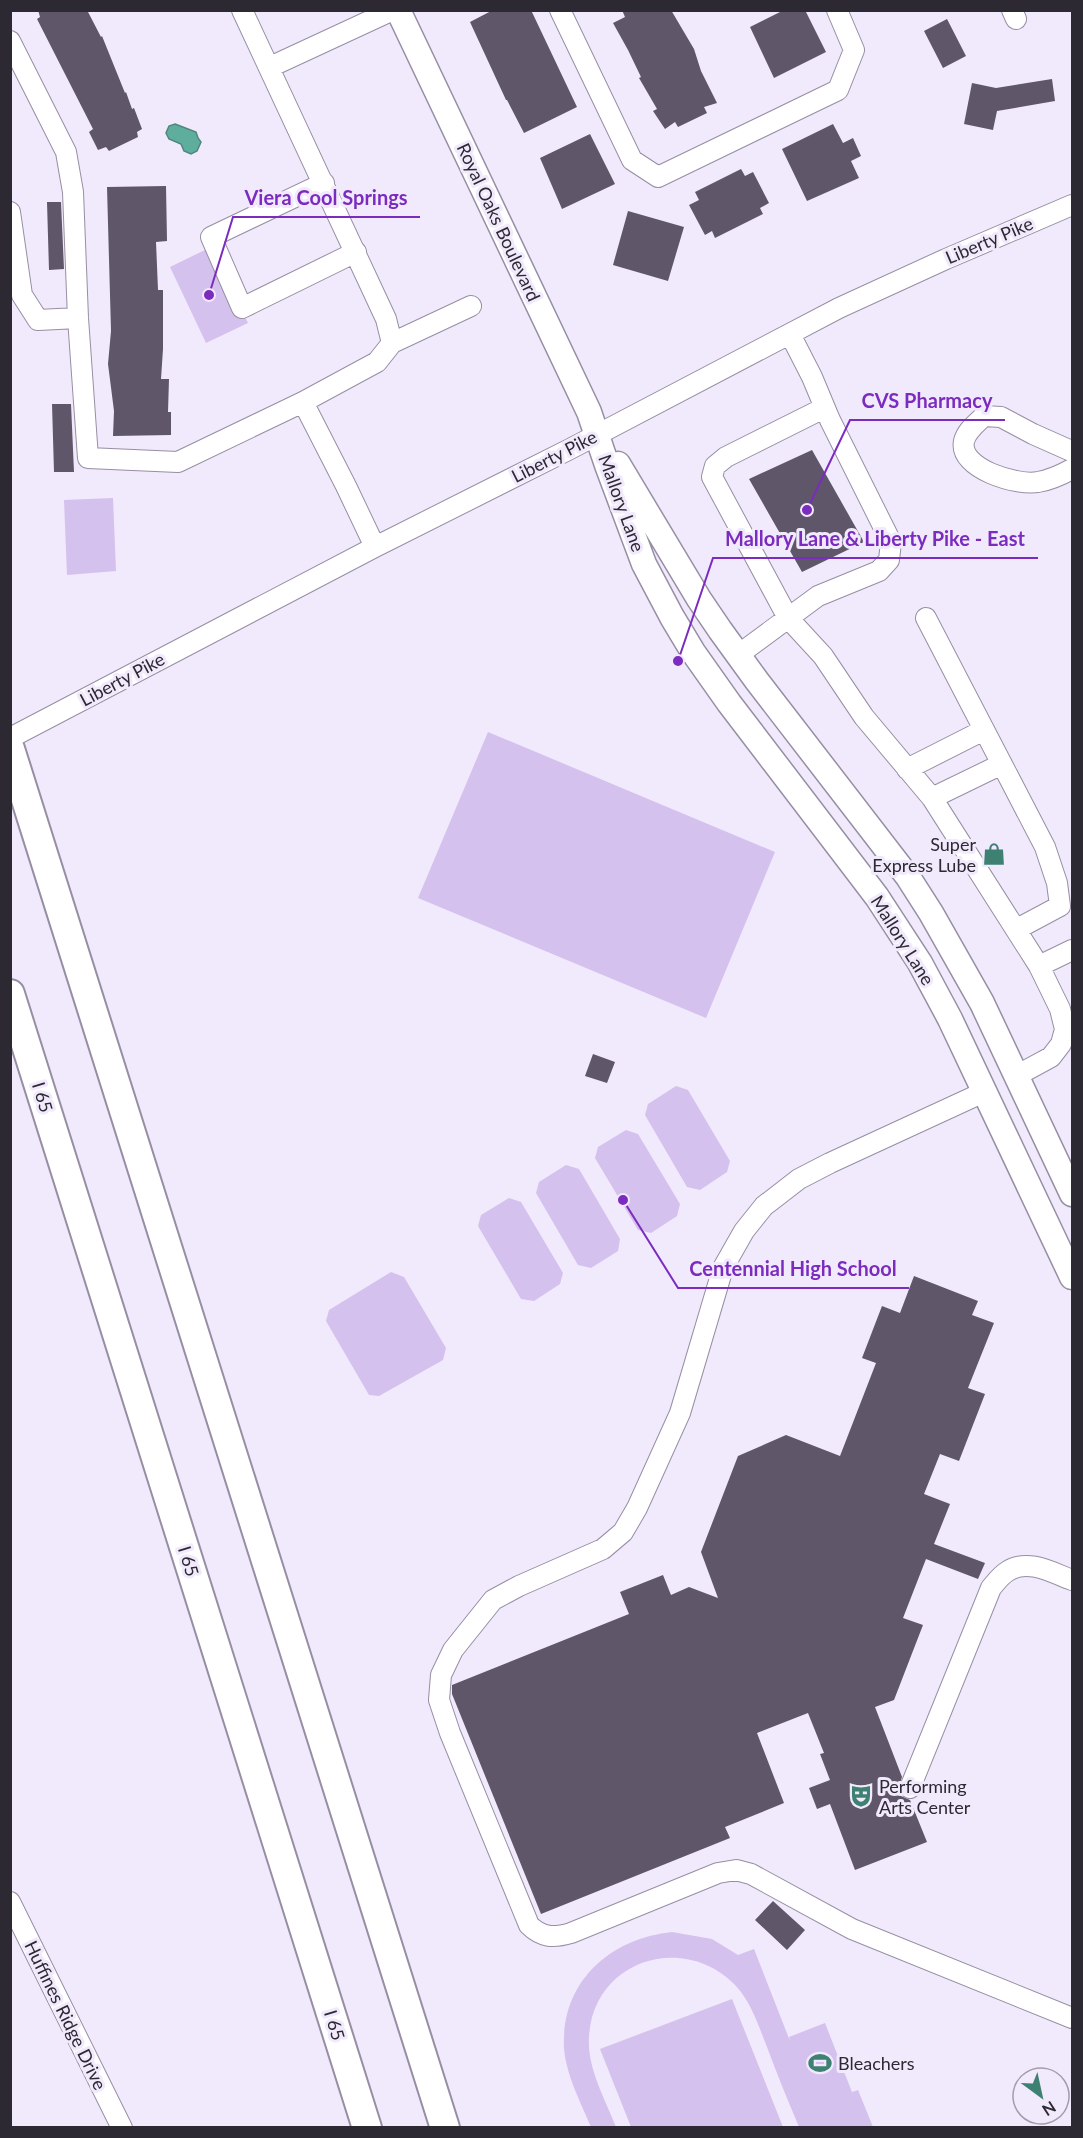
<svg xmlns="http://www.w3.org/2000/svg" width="1083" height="2138" font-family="Lato,sans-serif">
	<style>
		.green { fill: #d5c1ed }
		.water { fill: #5fae9d; stroke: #50867d; stroke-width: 1.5 }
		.building { fill: #5f566a }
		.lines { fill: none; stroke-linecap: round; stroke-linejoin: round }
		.minor-casing { stroke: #978ea3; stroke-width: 22 }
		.major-casing { stroke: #978ea3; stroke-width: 27 }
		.highway-casing { stroke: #978ea3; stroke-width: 32 }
		.minor { stroke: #fff; stroke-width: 20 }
		.major { stroke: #fff; stroke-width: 24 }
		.highway { stroke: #fff; stroke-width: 28 }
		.labels { text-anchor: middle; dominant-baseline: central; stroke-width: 6; stroke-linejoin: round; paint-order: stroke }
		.street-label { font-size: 18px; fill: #2d2932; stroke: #f1e9fc }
		.poi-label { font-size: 18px; fill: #2d2932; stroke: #f1e9fc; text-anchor: start }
		.leader { fill: none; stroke: #7b2cbf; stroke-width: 2 }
		.callout-dot { fill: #7b2cbf; stroke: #f1e9fc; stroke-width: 2 }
		.callout-label { font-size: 20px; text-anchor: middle; font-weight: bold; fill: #7b2cbf; stroke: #f1e9fc; stroke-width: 6; stroke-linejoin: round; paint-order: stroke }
	</style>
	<rect width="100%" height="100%" fill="#f1e9fc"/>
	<!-- green -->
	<path class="green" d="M211 247 248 323 206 343 170 267Z
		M113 498 116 571 67 575 64 500Z
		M488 732 775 852 706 1018 418 898Z
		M676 1086 688 1090 730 1161 727 1172 700 1190 687 1187 645 1115 648 1104Z
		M626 1130 638 1134 680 1204 677 1216 651 1233 638 1230 595 1158 598 1147Z
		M566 1165 579 1169 620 1239 618 1251 591 1268 578 1265 536 1193 539 1182Z
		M509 1198 521 1202 563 1273 560 1284 534 1301 521 1299 478 1226 481 1215Z
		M391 1272 404 1277 446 1348 443 1360 379 1396 369 1395 326 1321 329 1310Z
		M672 1932 712 1939 738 1955 754 1949 790 2041 789 2037 825 2023 852 2092 858 2090 873 2127H799C788 2101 777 2074 767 2047 759 2027 751 2002 736 1986 685 1932 593 1959 589 2037 587 2068 605 2099 616 2127H591C581 2103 566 2075 564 2048 561 1982 609 1939 672 1932Z
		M732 1999 783 2127H631L600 2049Z"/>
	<!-- water -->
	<path class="water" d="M175 124 196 132 198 138 201 142 197 151 191 154 184 151 181 144 169 139 166 133 169 126Z"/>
	<!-- building -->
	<path class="building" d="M38 10H87L101 37 102 36 125 93 126 92 132 109 134 108 142 129 137 132 138 137 109 151 106 147 98 150 89 132 93 129 37 19 40 17Z
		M493 10H531L577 107 524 133 507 100H506L470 22Z
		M622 10H671L694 49 701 71 717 103 704 107 707 113 678 127 675 122 665 129 653 111 657 109 639 78 641 77 628 50 613 23 625 17Z
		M784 10H805L826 52 774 78 750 27Z
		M947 19 966 56 943 68 924 31Z
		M1052 79 1055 101 997 111 993 130 964 124 972 83 996 88Z
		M833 124 843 143 853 138 861 156 851 161 859 178 807 201 782 149Z
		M590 134 615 184 562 209 540 158Z
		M741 169 745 176 753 172 769 203 760 208 763 214 715 238 712 231 705 235 689 205 699 200 695 192Z
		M166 186 167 241 156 242 158 290H163V349L161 379H169L168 412H171V435L113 436 114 411 108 364 111 331 107 187Z
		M47 202H61L64 269 49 270Z
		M628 211 684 227 668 281 613 265Z
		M52 404H71L74 472H54Z
		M812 450 864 542 802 572 749 479Z
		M593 1054 615 1062 607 1083 585 1076Z
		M914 1276 978 1301 972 1315 994 1323 968 1388 985 1394 959 1461 940 1454 924 1494 950 1504 934 1544 985 1563 978 1579 926 1559 903 1618 923 1625 894 1700 875 1707 902 1777 898 1790 901 1796 910 1800 927 1842 855 1870 830 1804 817 1809 809 1788 830 1780 820 1754 824 1753 808 1713 757 1733 784 1803 725 1827 730 1838 541 1914 452 1694V1685L629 1614 620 1592 663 1575 671 1595 689 1587 718 1598 701 1552 738 1456 786 1435 840 1456 876 1363 862 1358 882 1306 900 1313Z
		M773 1901 805 1930 787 1950 755 1920Z"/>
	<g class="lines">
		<!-- minor casing -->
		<g class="minor-casing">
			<path id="minor" d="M560 10 632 160 658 177 838 90 854 50 837 10
				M1012 10 1016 19
				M10 41 66 152 73 192 78 318 88 458 178 462 303 402 377 362 392 343 386 319 242 10
				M270 67 393 10
				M324 183 211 237 242 308 356 252
				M10 212 22 295 38 320 78 318
				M392 343 471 306
				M303 402 346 486 375 547
				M824 408 726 457 715 466 712 477 788 618 823 656 864 717 932 798 1039 966 1060 1009 1065 1029 1061 1044 1051 1057 1016 1076
				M1069 450 1033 434 1001 417 984 416C976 424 967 430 964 441 958 469 1018 486 1038 482 1051 480 1061 475 1072 469
				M926 618 1045 847 1057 883 1060 906 1017 929
				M738 655 818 596 879 571 889 560 891 542 830 420 812 377 790 334
				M10 738 375 547 570 449 839 308 946 259 1072 205
				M907 769 984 730
				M932 798 1002 764
				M1039 966 1072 950
				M984 1092 830 1163 799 1179 764 1206 744 1231 723 1268 680 1413 637 1508 623 1532 603 1549 519 1586 493 1600 453 1650 441 1675 439 1700 450 1733 529 1925C542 1938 554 1938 571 1933L718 1873 736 1870 751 1874 852 1929 1072 2018
				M910 1788 991 1588C996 1582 1001 1575 1008 1571 1028 1558 1053 1573 1072 1580
				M10 1902 122 2128"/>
		</g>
		<!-- major casing -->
		<g class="major-casing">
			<path id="major" d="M398 10 589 412 607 465 644 564 672 617 693 652 729 703 877 897 920 963 950 1019 1072 1277
				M618 464 699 599 720 630 757 681 908 877 931 913 982 1003 1072 1194"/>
		</g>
		<!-- highway casing -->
		<g class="highway-casing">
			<path id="highway" d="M10 749 445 2128
				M10 994 367 2128"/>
		</g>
		<!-- minor -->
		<use href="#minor" class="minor"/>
		<!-- major -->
		<use href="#major" class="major"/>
		<!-- highway -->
		<use href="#highway" class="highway"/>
	</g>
	<!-- icons -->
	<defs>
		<g id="shop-bare" transform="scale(1.8)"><path d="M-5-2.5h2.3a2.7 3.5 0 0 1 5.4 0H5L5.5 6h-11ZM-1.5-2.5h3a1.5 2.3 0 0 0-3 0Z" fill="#3e8173" stroke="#f1e9fc" stroke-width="2.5" paint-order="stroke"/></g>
		<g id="theatre-bare" transform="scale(1.8)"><path d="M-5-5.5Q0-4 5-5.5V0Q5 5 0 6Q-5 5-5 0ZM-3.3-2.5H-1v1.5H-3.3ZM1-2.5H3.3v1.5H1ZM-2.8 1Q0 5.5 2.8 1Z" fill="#3e8173" stroke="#f1e9fc" stroke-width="2.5" paint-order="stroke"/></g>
		<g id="stadium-bare" transform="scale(1.8)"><path d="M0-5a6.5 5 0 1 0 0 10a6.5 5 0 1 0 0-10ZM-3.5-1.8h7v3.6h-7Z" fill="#3e8173" stroke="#f1e9fc" stroke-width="2.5" paint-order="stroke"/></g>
	</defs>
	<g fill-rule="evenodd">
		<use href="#shop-bare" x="994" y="854"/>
		<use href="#theatre-bare" x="861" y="1796"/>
		<use href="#stadium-bare" x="820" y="2063"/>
	</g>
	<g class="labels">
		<!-- street labels -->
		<g class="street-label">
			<text transform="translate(499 222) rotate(65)">Royal Oaks Boulevard</text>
			<text transform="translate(989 240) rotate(-23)">Liberty Pike</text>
			<text transform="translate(554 456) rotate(-27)">Liberty Pike</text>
			<text transform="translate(622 503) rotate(70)">Mallory Lane</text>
			<text transform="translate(122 679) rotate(-28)">Liberty Pike</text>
			<text transform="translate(903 940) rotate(58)">Mallory Lane</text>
			<text transform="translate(43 1097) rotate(73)">I 65</text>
			<text transform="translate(189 1561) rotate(73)">I 65</text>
			<text transform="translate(66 2015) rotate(64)">Huffines Ridge Drive</text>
			<text transform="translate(335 2025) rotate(73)">I 65</text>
		</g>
		<!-- poi labels -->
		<g class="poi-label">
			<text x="976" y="844" text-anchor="end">Super<tspan x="976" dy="21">Express Lube</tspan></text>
			<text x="879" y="1786">Performing<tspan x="879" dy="21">Arts Center</tspan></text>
			<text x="838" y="2063">Bleachers</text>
		</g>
	</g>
	<!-- callouts -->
	<path class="leader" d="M209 295L233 217H420M807 510L850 420H1005M678 661L713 558H1038M623 1200L678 1288H909"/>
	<g class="callout-dot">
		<circle cx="209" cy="295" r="6"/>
		<circle cx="807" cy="510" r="6"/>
		<circle cx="678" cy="661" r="6"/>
		<circle cx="623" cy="1200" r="6"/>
	</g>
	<g class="callout-label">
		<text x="326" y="205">Viera Cool Springs</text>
		<text x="927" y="408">CVS Pharmacy</text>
		<text x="875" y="546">Mallory Lane &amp; Liberty Pike - East</text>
		<text x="793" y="1276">Centennial High School</text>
	</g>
	<!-- border -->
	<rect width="1083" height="2138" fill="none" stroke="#2d2932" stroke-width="24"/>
	<!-- north arrow -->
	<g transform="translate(1041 2096) rotate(147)"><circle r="28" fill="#f1e9fc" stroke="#a39cab" stroke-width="1.5"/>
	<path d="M0-4.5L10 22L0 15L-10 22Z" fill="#3e8173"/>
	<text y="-9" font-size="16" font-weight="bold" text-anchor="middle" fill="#2d2932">N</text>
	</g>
</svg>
